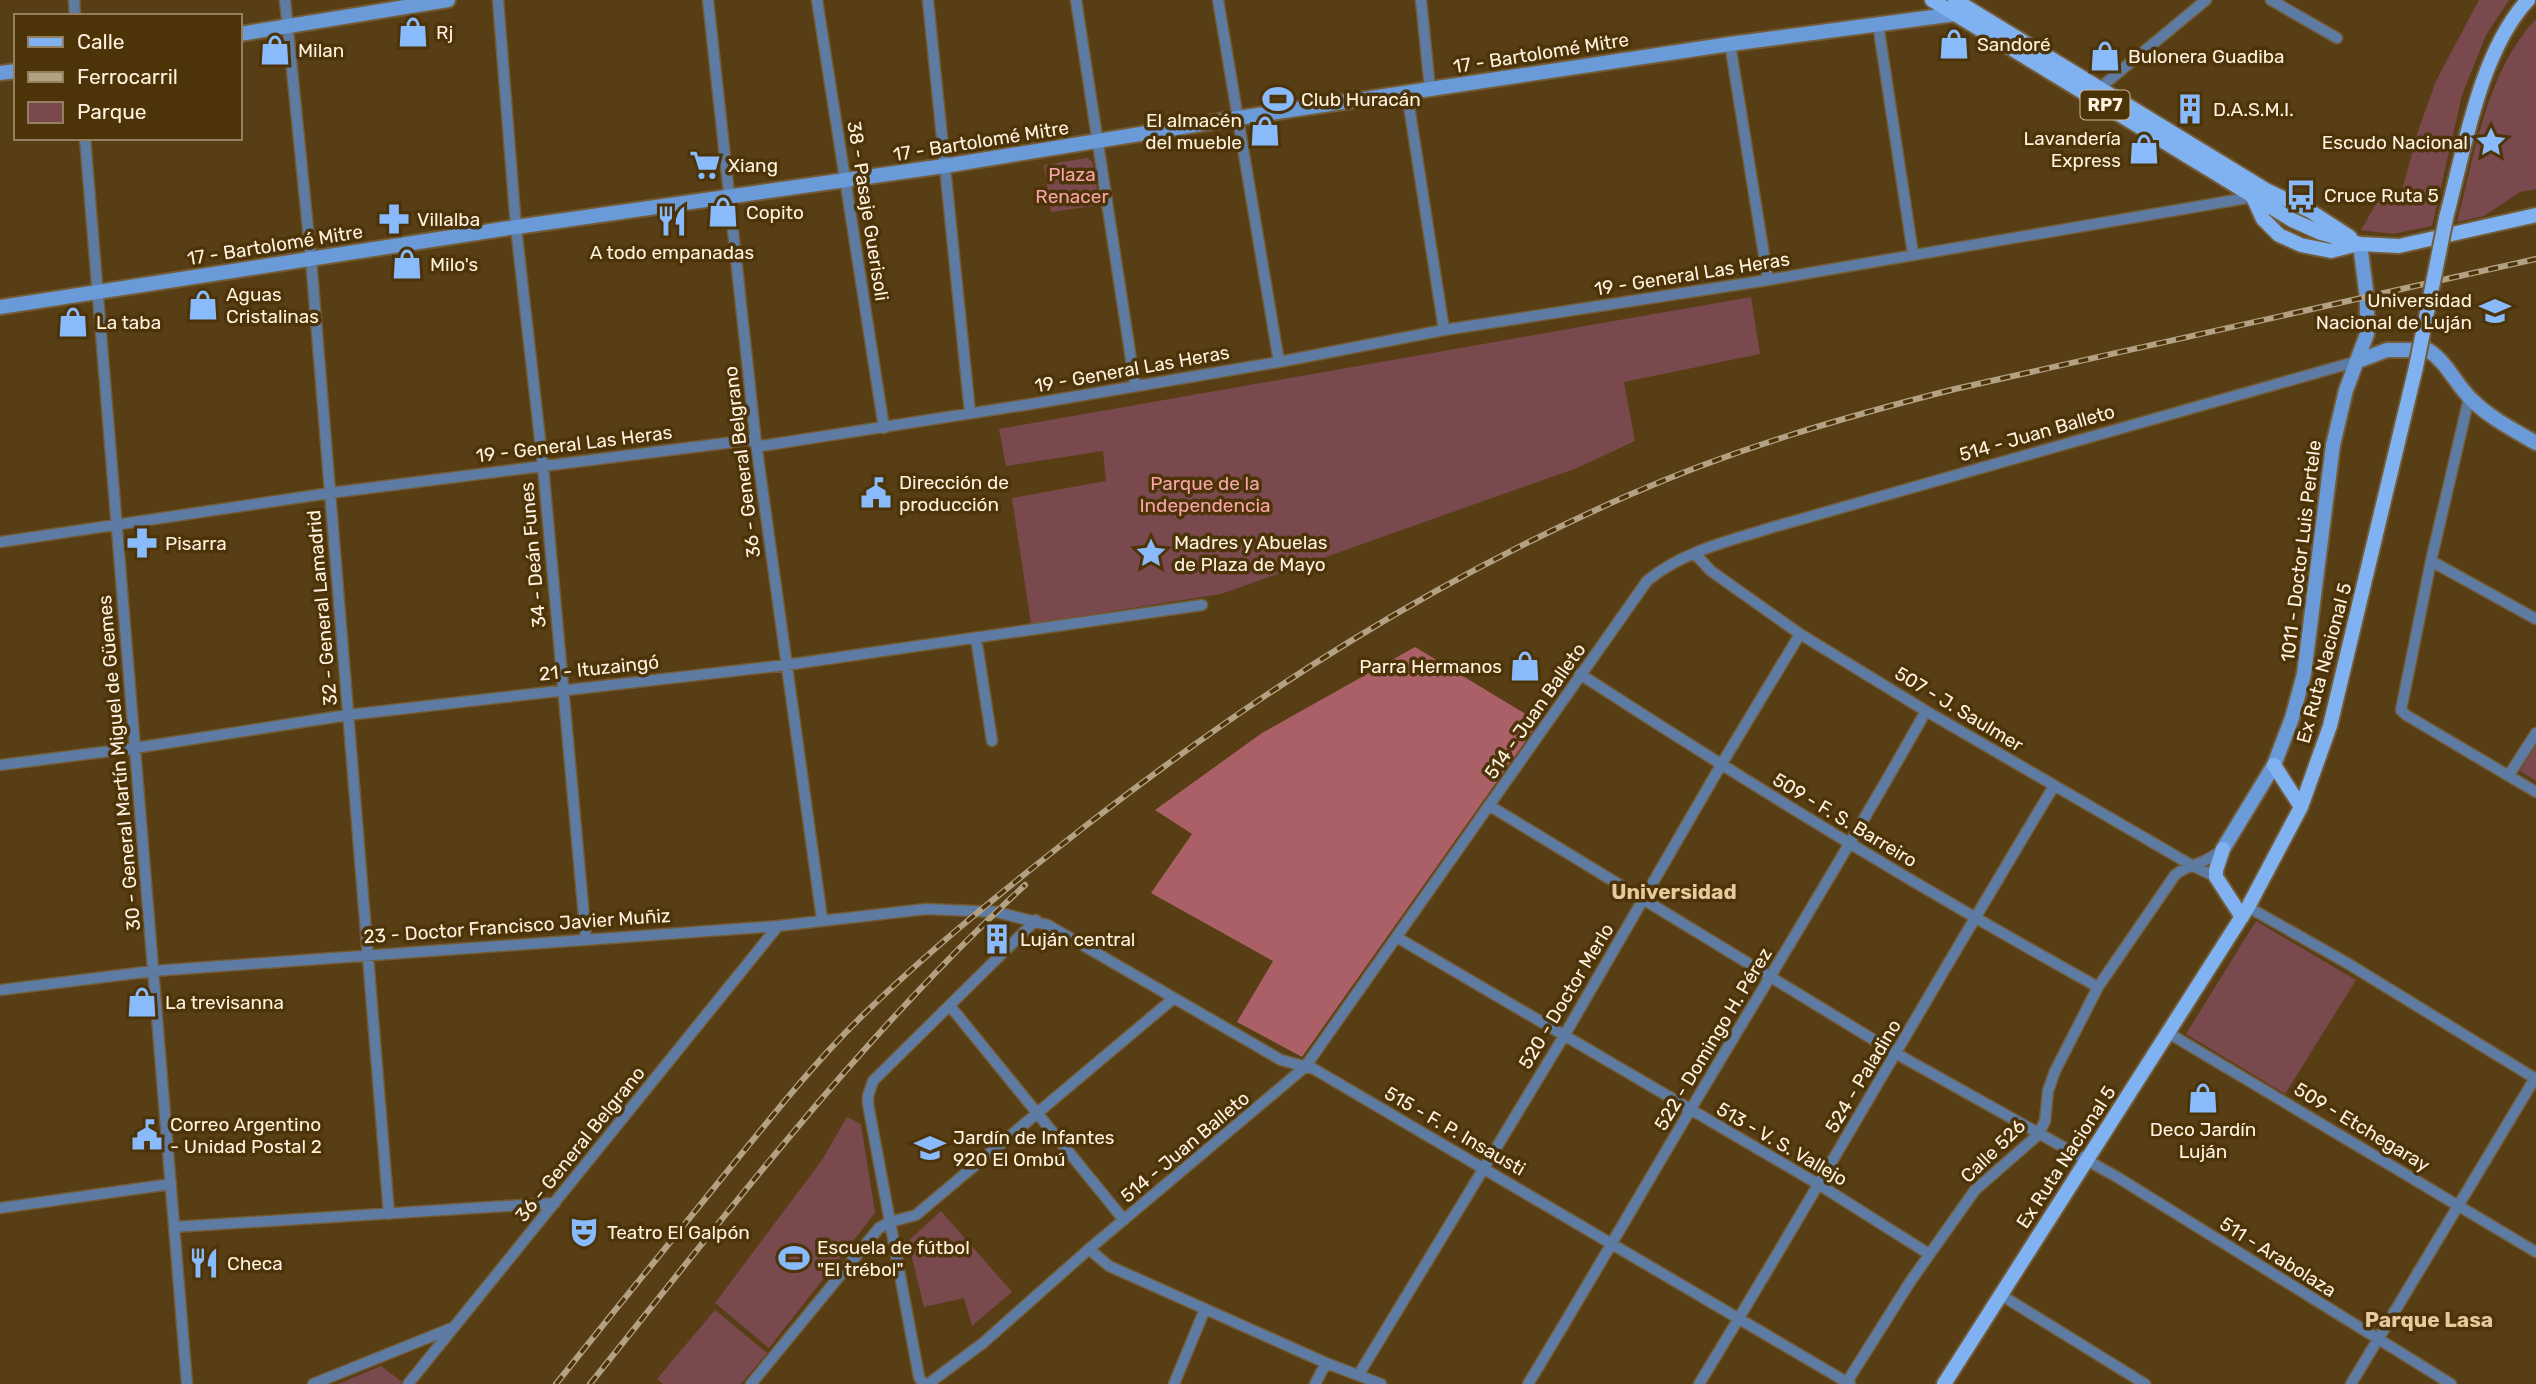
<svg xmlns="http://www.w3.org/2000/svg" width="2536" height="1384" font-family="Rubik,sans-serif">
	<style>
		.green { fill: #7a494d }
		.forest { fill: #aa6066 }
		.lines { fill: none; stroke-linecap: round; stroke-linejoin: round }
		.street-casing { stroke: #735b35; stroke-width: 13 }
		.secondary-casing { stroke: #735b35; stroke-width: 18 }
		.primary-casing { stroke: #735b35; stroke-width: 18 }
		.street { stroke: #5e7ca3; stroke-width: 10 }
		.secondary { stroke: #6a9ad8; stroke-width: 14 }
		.primary { stroke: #80b1f0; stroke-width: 14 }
		.rail-casing { stroke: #b3a184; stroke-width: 6 }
		.rail { stroke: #4d3408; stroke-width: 3.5; stroke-dasharray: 10; stroke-linecap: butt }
		.primary-bridge-casing { stroke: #735b35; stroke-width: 18; stroke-linecap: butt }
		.primary-bridge { stroke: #80b1f0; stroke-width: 14 }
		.labels { text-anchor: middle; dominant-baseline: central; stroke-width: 7; stroke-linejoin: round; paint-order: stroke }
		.shield { fill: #4d3408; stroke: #cab99f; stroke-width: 2 }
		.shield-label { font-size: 18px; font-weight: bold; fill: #fff2e0 }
		.poi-label { font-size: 19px; fill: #fff2e0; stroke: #4d3408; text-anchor: start }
		.street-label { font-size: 19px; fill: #fff2e0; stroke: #4d3408 }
		.park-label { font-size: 19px; fill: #faa5ab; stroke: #4d3408 }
		.neighbourhood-label { font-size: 21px; font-weight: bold; fill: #e8c99e; stroke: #4d3408 }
	</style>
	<rect width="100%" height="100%" fill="#583e15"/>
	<!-- green -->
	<path class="green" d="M2479 0H2509L2486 35 2462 95 2432 226 2393 234 2361 230 2387 185 2402 191 2418 131 2436 81Z
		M2536 19V189L2520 192 2484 216 2457 222C2475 154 2486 72 2536 19Z
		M1087 158 1092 161 1100 205 1051 212 1044 165Z
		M1751 297 1760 354 1624 382 1635 441 1577 468 1221 594 1031 624 1012 498 1106 481 1103 451 1006 466 999 429Z
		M2536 744V781L2520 771Z
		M2256 921 2356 980 2285 1094 2186 1034Z
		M847 1117 861 1124 875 1213 769 1348 715 1303 822 1160Z
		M941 1211 1012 1292 972 1326 964 1298 924 1307 908 1241Z
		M715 1310 767 1353 741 1384H663L657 1379Z
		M381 1366 402 1382 400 1384H338Z"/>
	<!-- forest -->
	<path class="forest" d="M1415 647 1539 722 1302 1057 1237 1022 1273 961 1151 893 1192 834 1155 810 1262 733Z"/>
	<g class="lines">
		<!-- street casing -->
		<g class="street-casing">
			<path id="street" d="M74 0 75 16
				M285 0 311 259 389 1214
				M498 0 516 227 543 466 586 939
				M708 0 756 443 822 919
				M817 0 884 428
				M928 0 970 413
				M1076 0 1135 385
				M1218 0 1279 362
				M1421 0 1430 89
				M2271 0 2337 38
				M1878 24 1913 254
				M1730 44 1768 280
				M2096 91 2206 0
				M1407 93 1444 330
				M85 138 187 1384
				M2469 398 2431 561 2401 710 2406 715 2536 792
				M0 542 330 493 750 440 761 446 1031 404 1279 362 1444 330 1768 280 2253 197
				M1695 554 1711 571 1800 634 1926 711 2193 866 2216 877
				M2431 561 2536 619
				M976 638 992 741
				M1580 674C1749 784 1921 889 2098 987
				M0 765 135 748 348 715 786 665 1202 605
				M2509 775 2536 733
				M1490 806 1897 1054 2117 1177 2451 1384
				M2248 907 2347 963 2536 1079
				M1398 938 1818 1184 1929 1254
				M0 990 153 971 778 926 926 909 996 912 1048 925 1281 1060 1314 1069 1850 1384
				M950 1006 1124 1220
				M2170 1034 2536 1252
				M0 1208 171 1184
				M174 1227 555 1203
				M1089 1249 1109 1266 1326 1363 1381 1384
				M2001 1295 2145 1384
				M1359 1374 1564 1036 1721 765 1800 634
				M1847 1382 1910 1282 1975 1190 2038 1135 2045 1121 2048 1091 2055 1071 2098 987 2175 875C2189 863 2203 866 2220 851
				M313 1384 452 1328
				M408 1384 778 926
				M751 1384 879 1228 890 1222 916 1215 1174 998
				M923 1384 919 1377 868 1104V1096L873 1081 1036 920
				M928 1384 983 1343 1089 1249 1305 1067 1647 581C1681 552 1729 541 1770 528L2358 361
				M1174 1384 1205 1309
				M1315 1384 1326 1363
				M1528 1384C1589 1284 1647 1182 1707 1082 1781 958 1856 836 1926 711
				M1699 1384C1820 1186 1934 984 2054 786
				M2351 1384 2535 1078"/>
		</g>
		<!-- secondary casing -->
		<g class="secondary-casing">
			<path id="secondary" d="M240 34 448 0
				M0 73 16 71
				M0 307 516 227 944 166 1238 118 1730 44 1956 14 1959 8
				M2358 361 2387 350H2428C2447 362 2456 385 2472 400 2490 418 2514 430 2536 443
				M2223 849 2274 765 2292 718 2304 674 2333 445 2346 390 2367 334V298L2360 244"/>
		</g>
		<!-- primary casing -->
		<g class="primary-casing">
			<path id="primary" d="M1932 0 2292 220 2321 233 2360 244 2399 246 2536 215
				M1955 0 2266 190 2310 211 2350 237
				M2253 197 2263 219 2279 235 2301 245 2331 251 2358 244
				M2446 218C2464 151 2480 51 2528 0
				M2274 765 2301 807
				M2223 849 2216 870V877L2242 917
				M1944 1384 2248 907 2301 807 2330 726 2416 367"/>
		</g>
		<!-- street -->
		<use href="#street" class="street"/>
		<!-- secondary -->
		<use href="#secondary" class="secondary"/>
		<!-- primary -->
		<use href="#primary" class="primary"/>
		<!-- rail casing -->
		<g class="rail-casing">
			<path id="rail" d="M556 1384C611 1315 666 1247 722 1178 766 1124 810 1067 860 1018 931 948 1009 886 1088 824 1258 692 1431 582 1629 495 1734 449 1844 417 1955 389L2536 259
				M590 1384C728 1212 863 1034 1025 885"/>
		</g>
		<!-- rail -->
		<use href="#rail" class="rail"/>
		<!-- primary-bridge casing -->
		<g class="primary-bridge-casing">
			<path id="primary-bridge" d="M2416 367 2446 218"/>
		</g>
		<!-- primary-bridge -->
		<use href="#primary-bridge" class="primary-bridge"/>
	</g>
	<!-- icons -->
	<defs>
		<g id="shop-bare" transform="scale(2.415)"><path d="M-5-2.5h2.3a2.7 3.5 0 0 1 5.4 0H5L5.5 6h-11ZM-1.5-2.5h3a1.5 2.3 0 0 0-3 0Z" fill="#88bafc" stroke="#4d3408" stroke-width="2.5" paint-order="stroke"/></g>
		<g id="stadium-bare" transform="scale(2.415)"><path d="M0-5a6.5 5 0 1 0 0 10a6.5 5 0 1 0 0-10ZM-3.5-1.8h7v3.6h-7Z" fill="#88bafc" stroke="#4d3408" stroke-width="2.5" paint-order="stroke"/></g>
		<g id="building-bare" transform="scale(2.415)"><path d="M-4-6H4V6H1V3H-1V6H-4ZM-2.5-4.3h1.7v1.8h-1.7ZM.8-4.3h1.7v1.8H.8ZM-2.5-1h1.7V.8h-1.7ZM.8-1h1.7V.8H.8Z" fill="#88bafc" stroke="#4d3408" stroke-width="2.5" paint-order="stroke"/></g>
		<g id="sight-bare" transform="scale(2.415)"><path d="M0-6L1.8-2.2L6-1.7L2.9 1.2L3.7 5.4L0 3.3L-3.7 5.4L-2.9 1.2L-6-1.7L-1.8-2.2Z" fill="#88bafc" stroke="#4d3408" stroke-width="2.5" paint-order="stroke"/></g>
		<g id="supermarket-bare" transform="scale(2.415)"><path d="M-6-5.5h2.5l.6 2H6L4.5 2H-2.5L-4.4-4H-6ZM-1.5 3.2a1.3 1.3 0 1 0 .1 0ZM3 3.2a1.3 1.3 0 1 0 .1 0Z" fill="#88bafc" stroke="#4d3408" stroke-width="2.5" paint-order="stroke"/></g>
		<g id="bus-bare" transform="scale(2.415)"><path d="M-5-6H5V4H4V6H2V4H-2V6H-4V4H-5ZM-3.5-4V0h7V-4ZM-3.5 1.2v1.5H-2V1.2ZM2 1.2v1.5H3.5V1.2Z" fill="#88bafc" stroke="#4d3408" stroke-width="2.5" paint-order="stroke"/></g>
		<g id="pharmacy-bare" transform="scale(2.415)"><path d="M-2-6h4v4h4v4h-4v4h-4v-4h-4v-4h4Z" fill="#88bafc" stroke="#4d3408" stroke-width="2.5" paint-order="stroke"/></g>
		<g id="restaurant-bare" transform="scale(2.415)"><path d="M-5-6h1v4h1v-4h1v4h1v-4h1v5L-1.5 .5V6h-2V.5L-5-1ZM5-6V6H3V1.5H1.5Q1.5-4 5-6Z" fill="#88bafc" stroke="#4d3408" stroke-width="2.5" paint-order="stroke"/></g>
		<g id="university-bare" transform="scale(2.415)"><path d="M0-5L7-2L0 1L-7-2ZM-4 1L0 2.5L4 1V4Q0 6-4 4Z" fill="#88bafc" stroke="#4d3408" stroke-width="2.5" paint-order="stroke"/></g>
		<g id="civic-bare" transform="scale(2.415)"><path d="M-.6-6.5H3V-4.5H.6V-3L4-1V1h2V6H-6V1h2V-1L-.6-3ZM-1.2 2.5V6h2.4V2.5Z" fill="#88bafc" stroke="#4d3408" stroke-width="2.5" paint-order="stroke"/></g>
		<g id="school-bare" transform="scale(2.415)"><path d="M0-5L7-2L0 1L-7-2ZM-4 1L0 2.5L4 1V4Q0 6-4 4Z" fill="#88bafc" stroke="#4d3408" stroke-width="2.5" paint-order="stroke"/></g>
		<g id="theatre-bare" transform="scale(2.415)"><path d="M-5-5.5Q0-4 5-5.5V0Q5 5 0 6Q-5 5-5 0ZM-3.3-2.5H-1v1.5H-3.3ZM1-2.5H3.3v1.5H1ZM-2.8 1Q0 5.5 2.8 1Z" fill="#88bafc" stroke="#4d3408" stroke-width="2.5" paint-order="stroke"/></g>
	</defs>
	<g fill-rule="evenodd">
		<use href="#shop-bare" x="413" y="32"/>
		<use href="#shop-bare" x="1954" y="44"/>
		<use href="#shop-bare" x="275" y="50"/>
		<use href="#shop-bare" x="2105" y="56"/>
		<use href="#stadium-bare" x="1278" y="99"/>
		<use href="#building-bare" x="2190" y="109"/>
		<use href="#shop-bare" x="1265" y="131"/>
		<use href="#sight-bare" x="2491" y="142"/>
		<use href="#shop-bare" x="2144" y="149"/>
		<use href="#supermarket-bare" x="705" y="165"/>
		<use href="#bus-bare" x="2301" y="195"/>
		<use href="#shop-bare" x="723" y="212"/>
		<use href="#pharmacy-bare" x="394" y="219"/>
		<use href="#restaurant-bare" x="672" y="221"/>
		<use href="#shop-bare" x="407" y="264"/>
		<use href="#shop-bare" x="203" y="305"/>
		<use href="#university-bare" x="2495" y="311"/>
		<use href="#shop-bare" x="73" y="322"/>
		<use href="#civic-bare" x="876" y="493"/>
		<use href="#pharmacy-bare" x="142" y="543"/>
		<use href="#sight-bare" x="1151" y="553"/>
		<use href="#shop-bare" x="1525" y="666"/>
		<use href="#building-bare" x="997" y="939"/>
		<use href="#shop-bare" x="142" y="1002"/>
		<use href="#shop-bare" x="2203" y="1098"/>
		<use href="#civic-bare" x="147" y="1135"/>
		<use href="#school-bare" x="930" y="1148"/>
		<use href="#theatre-bare" x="584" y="1232"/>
		<use href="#stadium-bare" x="794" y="1258"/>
		<use href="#restaurant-bare" x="204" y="1263"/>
	</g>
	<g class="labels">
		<!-- shield labels -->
		<rect class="shield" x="2080.5" y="90.5" width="49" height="29" rx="5"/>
		<g class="shield-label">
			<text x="2105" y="105">RP7</text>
		</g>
		<!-- poi labels -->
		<g class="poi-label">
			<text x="436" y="32">Rj</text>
			<text x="1977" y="44">Sandoré</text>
			<text x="298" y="50">Milan</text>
			<text x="2128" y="56">Bulonera Guadiba</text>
			<text x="1301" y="99">Club Huracán</text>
			<text x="2213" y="109">D.A.S.M.I.</text>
			<text x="1242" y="120" text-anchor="end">El almacén<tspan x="1242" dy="22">del mueble</tspan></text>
			<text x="2121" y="138" text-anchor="end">Lavandería<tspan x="2121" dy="22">Express</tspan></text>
			<text x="2468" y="142" text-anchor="end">Escudo Nacional</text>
			<text x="728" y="165">Xiang</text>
			<text x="2324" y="195">Cruce Ruta 5</text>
			<text x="746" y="212">Copito</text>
			<text x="417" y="219">Villalba</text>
			<text x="672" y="252" text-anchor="middle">A todo empanadas</text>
			<text x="430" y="264">Milo's</text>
			<text x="226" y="294">Aguas<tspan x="226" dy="22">Cristalinas</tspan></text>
			<text x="2472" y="300" text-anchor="end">Universidad<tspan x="2472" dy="22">Nacional de Luján</tspan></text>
			<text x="96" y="322">La taba</text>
			<text x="899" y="482">Dirección de<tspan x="899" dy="22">producción</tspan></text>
			<text x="1174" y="542">Madres y Abuelas<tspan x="1174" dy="22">de Plaza de Mayo</tspan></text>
			<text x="165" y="543">Pisarra</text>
			<text x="1502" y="666" text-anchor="end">Parra Hermanos</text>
			<text x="1020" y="939">Luján central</text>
			<text x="165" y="1002">La trevisanna</text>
			<text x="170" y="1124">Correo Argentino<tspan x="170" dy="22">- Unidad Postal 2</tspan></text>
			<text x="2203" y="1129" text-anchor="middle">Deco Jardín<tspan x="2203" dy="22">Luján</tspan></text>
			<text x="953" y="1137">Jardín de Infantes<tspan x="953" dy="22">920 El Ombú</tspan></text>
			<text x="607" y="1232">Teatro El Galpón</text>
			<text x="817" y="1247">Escuela de fútbol<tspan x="817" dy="22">"El trébol"</tspan></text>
			<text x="227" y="1263">Checa</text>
		</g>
		<!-- street labels -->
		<g class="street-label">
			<text transform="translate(1541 53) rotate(-9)">17 - Bartolomé Mitre</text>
			<text transform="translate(981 141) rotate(-9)">17 - Bartolomé Mitre</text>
			<text transform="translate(868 211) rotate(81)">38 - Pasaje Guerisoli</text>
			<text transform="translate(275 245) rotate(-9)">17 - Bartolomé Mitre</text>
			<text transform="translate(1692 274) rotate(-9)">19 - General Las Heras</text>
			<text transform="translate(1132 369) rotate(-10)">19 - General Las Heras</text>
			<text transform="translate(2037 433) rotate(-16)">514 - Juan Balleto</text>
			<text transform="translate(574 444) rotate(-7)">19 - General Las Heras</text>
			<text transform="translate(742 462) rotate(-97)">36 - General Belgrano</text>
			<text transform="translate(2301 551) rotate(-83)">1011 - Doctor Luis Pertele</text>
			<text transform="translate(533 555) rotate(-95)">34 - Deán Funes</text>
			<text transform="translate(322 608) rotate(-95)">32 - General Lamadrid</text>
			<text transform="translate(2324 663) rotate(-75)">Ex Ruta Nacional 5</text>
			<text transform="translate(599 668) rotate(-6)">21 - Ituzaingó</text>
			<text transform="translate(1959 709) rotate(31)">507 - J. Saulmer</text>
			<text transform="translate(1535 711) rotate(-55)">514 - Juan Balleto</text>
			<text transform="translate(119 763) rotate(-95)">30 - General Martín Miguel de Güemes</text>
			<text transform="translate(1845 820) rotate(31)">509 - F. S. Barreiro</text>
			<text transform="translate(517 926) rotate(-4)">23 - Doctor Francisco Javier Muñiz</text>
			<text transform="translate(1566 996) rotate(-59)">520 - Doctor Merlo</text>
			<text transform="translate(1713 1039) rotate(-59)">522 - Domingo H. Pérez</text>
			<text transform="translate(1863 1076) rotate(-59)">524 - Paladino</text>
			<text transform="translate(2362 1127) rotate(31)">509 - Etchegaray</text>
			<text transform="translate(1455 1131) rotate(30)">515 - F. P. Insausti</text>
			<text transform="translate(580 1144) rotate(-51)">36 - General Belgrano</text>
			<text transform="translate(1782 1144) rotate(30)">513 - V. S. Vallejo</text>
			<text transform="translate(1185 1147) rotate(-40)">514 - Juan Balleto</text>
			<text transform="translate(1993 1151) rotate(-44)">Calle 526</text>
			<text transform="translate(2066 1157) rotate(-57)">Ex Ruta Nacional 5</text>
			<text transform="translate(2278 1257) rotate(32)">511 - Arabolaza</text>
		</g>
		<!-- park labels -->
		<g class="park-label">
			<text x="1072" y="174">Plaza<tspan x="1072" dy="22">Renacer</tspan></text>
			<text x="1205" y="483">Parque de la<tspan x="1205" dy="22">Independencia</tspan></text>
		</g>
		<!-- neighbourhood labels -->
		<g class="neighbourhood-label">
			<text x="1674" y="891">Universidad</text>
			<text x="2429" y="1319">Parque Lasa</text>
		</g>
	</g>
	<!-- legend -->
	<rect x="14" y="14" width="228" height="126" fill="#4d3408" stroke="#94805e" stroke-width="2"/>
	<rect x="28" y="37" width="35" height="10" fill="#80b1f0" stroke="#94805e" stroke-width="2"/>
	<text x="77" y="49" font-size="21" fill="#fff2e0">Calle</text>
	<rect x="28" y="72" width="35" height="10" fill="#b3a184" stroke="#94805e" stroke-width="2"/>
	<text x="77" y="84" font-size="21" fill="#fff2e0">Ferrocarril</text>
	<rect x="28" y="102" width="35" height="21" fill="#7a494d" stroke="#94805e" stroke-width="2"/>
	<text x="77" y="119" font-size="21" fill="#fff2e0">Parque</text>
</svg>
